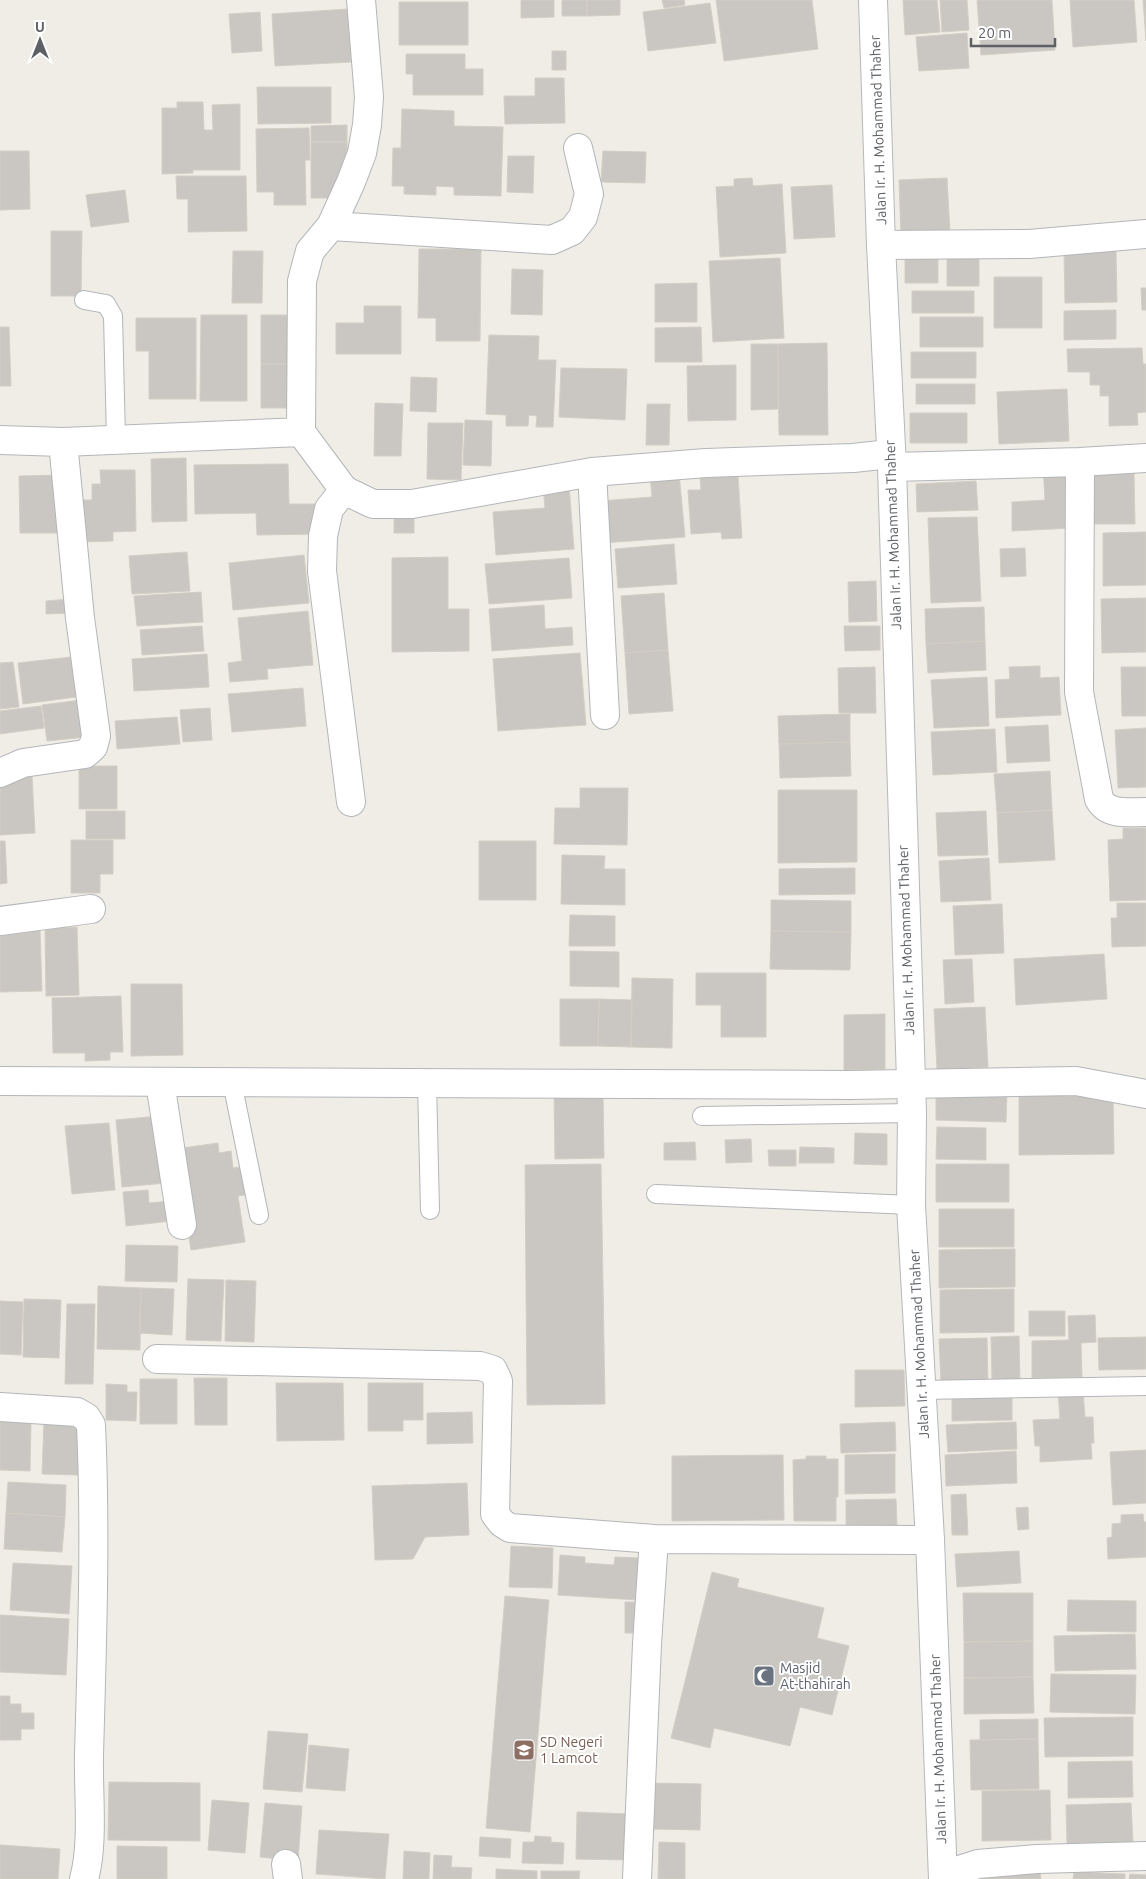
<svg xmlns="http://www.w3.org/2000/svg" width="1146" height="1879" font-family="Ubuntu,sans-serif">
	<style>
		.building { fill: #cac7c2; stroke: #d3cec4 }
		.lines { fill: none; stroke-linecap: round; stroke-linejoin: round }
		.lane-casing { stroke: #b3b6b9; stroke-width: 20 }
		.street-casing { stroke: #b3b6b9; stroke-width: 30 }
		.secondary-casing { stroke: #b4b8bc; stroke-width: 30 }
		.lane { stroke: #fff; stroke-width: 18 }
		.street { stroke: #fff; stroke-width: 28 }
		.secondary { stroke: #fff; stroke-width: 28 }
		.labels { text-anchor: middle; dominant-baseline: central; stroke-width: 4; stroke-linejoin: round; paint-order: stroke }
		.street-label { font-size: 14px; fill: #5d6165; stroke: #fff }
		.worship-label { font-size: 14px; fill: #5b616d; stroke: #fff; text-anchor: start }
		.education-label { font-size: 14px; fill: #785e54; stroke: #fff; text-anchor: start }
	</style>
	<rect width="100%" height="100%" fill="#efede6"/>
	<!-- building -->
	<path class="building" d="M521 0H554V17L521 18Z
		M562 0H587V16H562Z
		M587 0H620V15L587 16Z
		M662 0H684L685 5 664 8Z
		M716 0H812L818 49 724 61Z
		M903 0H937L940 32 905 35Z
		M940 0H967L969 30 942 32Z
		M977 0H1052L1055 50 981 55Z
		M1070 0H1134L1137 42 1073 47Z
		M1143 0H1146V41Z
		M399 2H468V45H399Z
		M710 3 716 43 648 51 643 12Z
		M348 9 351 62 275 66 272 14Z
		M260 12 262 51 232 53 229 14Z
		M967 33 969 68 919 71 916 37Z
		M552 51H566V70H552Z
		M406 54H465V69H483V95H413V74H406Z
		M535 78H564L565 123 505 124 504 96H535Z
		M257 87H331V123L258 124Z
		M177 102H203L204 130H213L212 105 240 104V170H193V173L162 174V108H177Z
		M402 109 454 111V126L503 127 501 196 454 195V187L436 186V195L404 194V186H392L393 148H401Z
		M347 125V142H311V126Z
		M309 128 310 160H305L306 205H274V192H257L256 129Z
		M311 142H347L348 184 336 198H311Z
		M0 151H29L30 209 0 210Z
		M603 151 646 152 645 183 601 182Z
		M508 156H534L533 193 507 192Z
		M176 176H246L247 231 188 232V199H177Z
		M752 178 753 186 782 184 786 253 720 257 716 187 734 186V179Z
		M947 178 950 233 901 236 899 180Z
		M832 185 835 237 794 239 791 187Z
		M125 190 129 222 91 227 86 195Z
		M51 231H82L81 296H51Z
		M419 249H481L480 341H436V318H418Z
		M1116 250 1117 302 1065 303 1064 251Z
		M233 251H263L262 303H232Z
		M947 255H979V286H947Z
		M905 256H938V283H905Z
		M780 258 784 338 713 342 709 261Z
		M512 269 543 270 542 315 511 314Z
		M994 277H1042V328H994Z
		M697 283V322H655V284Z
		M1141 288H1146V310H1142Z
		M912 291H974V313H912Z
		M364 306H401V354H336V323H364Z
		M1116 310V339L1064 340V311Z
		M201 315H247V401H200Z
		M261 315H295V364H261Z
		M920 317H983V347H920Z
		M136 318H196V399H149V351H136Z
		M0 327H9L11 386H0Z
		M701 327 702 362H655V328Z
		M489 335 539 336 538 360H556L553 427H536L537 416 529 415 528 426H506V415L486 414Z
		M827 343 828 435H779L778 344Z
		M751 344H778V409L751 410Z
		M1142 348 1143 364H1146V412L1137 413 1138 425 1109 426V396H1100V385H1090V372H1068L1067 349Z
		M911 352H976V378H911Z
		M261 364H295V408H261Z
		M736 365V420L688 421 687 366Z
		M561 368 627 369 625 420 559 417Z
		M411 377 437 378 436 412 410 411Z
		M916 384H975V404H916Z
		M1067 389 1069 441 999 444 997 392Z
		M375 403 403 404 401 456H374Z
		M647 404H670L669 445H646Z
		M910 413H967V443H910Z
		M465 420 492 421 491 466 463 465Z
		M428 423H463L461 480 427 479Z
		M186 458 187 521 152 522 151 459Z
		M288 464 289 504H315L316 534 257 535 256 513 195 514 194 465Z
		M1070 465 1073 528 1012 531V502L1045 500 1043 466Z
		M100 470H135L136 531 113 532V541L82 542 81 500H92V484H101Z
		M679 473 685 537 603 543 600 501 652 497 650 475Z
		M1134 473 1135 524H1088L1087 474Z
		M63 475 64 533H20L19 476Z
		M738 476 742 538 722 539 721 532 691 534 688 490H701L700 478Z
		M976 481 978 510 917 512 916 484Z
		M569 485 574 549 496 555 493 512 545 508 543 487Z
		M394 513H414V533H394Z
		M977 517 981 601 931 603 928 518Z
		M1146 532V585L1103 586V533Z
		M674 544 677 584 618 588 615 549Z
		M1025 548 1026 576 1001 577 1000 549Z
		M187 552 190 591 132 594 129 556Z
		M304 555 309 603 233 610 229 563Z
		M448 557V609H469V651L392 652V558Z
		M569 558 572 598 489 604 485 564Z
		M876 581 877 621 849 622 848 582Z
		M201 592 203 622 137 626 134 596Z
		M664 593 668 650 625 653 621 596Z
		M1146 598V652L1102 653 1101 599Z
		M70 599 71 613 46 614V601Z
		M544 605 545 629 572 627 573 645 492 651 489 609Z
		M984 607 985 641 926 644 925 609Z
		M308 611 313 665 267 669 268 679 230 682 228 663 242 661 238 618Z
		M202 626 204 651 142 655 140 630Z
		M844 626H880V650L845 651Z
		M985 641 986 670 928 673 926 644Z
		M668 650 673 711 629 714 625 653Z
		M580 653 586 725 498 731 493 659Z
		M207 654 209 687 134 691 132 659Z
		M71 657 76 697 23 704 18 663Z
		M13 662 19 707 0 709V663Z
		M1040 666V678L1059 677 1061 715 996 718 995 680 1010 679 1009 667Z
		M875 667 876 713H839L838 668Z
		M1121 667H1146V716H1122Z
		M987 677 989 726 934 728 931 680Z
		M303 688 306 726 232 732 228 694Z
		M81 700 86 737 47 741 42 705Z
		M41 706 44 728 0 734V711Z
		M210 708 212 740 183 742 180 710Z
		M850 714V742L779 744 778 716Z
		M177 717 180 744 117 749 115 721Z
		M1048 725 1050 761 1007 763 1005 727Z
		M1146 728V787L1118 788 1115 730Z
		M995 729 997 772 933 775 931 732Z
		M850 742 851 776 780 778 779 744Z
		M79 766H117V809H79Z
		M1050 771 1052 810 997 813 994 774Z
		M32 776 35 833 0 835V778Z
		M580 788H628L627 845 554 844 555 808H580Z
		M778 790H857V862L778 863Z
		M1052 810 1055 860 999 863 997 813Z
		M86 811H125V839H86Z
		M986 811 988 855 938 856 936 813Z
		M1123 828H1146V900L1110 901 1108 840 1123 839Z
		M71 840H113V874H100V893H71Z
		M0 841H5L7 883 0 884Z
		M479 841H536V900H479Z
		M562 855 605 856 604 869H625V905L561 904Z
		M989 858 991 900 941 902 939 861Z
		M855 868V894L779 895V869Z
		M771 900 851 901V932L771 931Z
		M1117 903H1146V946L1112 947 1111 918H1117Z
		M1002 904 1004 953 955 955 953 906Z
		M570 915 615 916V946H569Z
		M77 927 79 995 46 996 45 928Z
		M40 930 42 991 0 992V931Z
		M771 931 851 932 850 970 770 969Z
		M570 951 619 952V987L570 986Z
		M1104 954 1107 999 1016 1005 1014 959Z
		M972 959 974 1002 945 1004 943 960Z
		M696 973H766V1037H721V1005H696Z
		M632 978 673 979 672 1048 631 1047Z
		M131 984H182L183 1055 131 1056Z
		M121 996 123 1052H110V1060L85 1061V1053H53L52 998Z
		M560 999H599L598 1046H560Z
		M599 999 632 1000 631 1047 598 1046Z
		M985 1007 988 1067 937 1070 934 1009Z
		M885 1014V1069L844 1070V1015Z
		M1019 1086H1062V1096H1113L1114 1154 1019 1155Z
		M936 1089 1007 1090 1006 1122 936 1120Z
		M603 1093 604 1158 555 1159 554 1094Z
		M160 1116 166 1183 122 1187 116 1120Z
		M109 1123 115 1190 72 1194 65 1126Z
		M937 1127 986 1128V1160L936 1159Z
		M855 1133 887 1134V1165L854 1164Z
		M751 1139 752 1162 726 1163 725 1140Z
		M695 1142 696 1160H664V1143Z
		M218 1143 219 1153 231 1151 233 1168 241 1167 245 1195 238 1196 245 1242 191 1250 176 1149Z
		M800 1147 834 1148V1163H799Z
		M768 1150H796V1166H769Z
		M601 1164 605 1404 527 1405 525 1165Z
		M936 1164H1009V1202H936Z
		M148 1190 149 1203 170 1201 172 1221 126 1226 123 1192Z
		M939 1209H1014V1247H939Z
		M126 1245 178 1246 177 1282 125 1281Z
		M1015 1249V1287L939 1288V1250Z
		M188 1279 224 1280 221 1341 186 1340Z
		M226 1280 256 1281 254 1342 225 1341Z
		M98 1286 141 1288 140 1350 97 1349Z
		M141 1288 174 1289 172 1335 139 1333Z
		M1014 1289V1332L940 1333V1290Z
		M24 1299 61 1300 59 1358 23 1357Z
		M0 1301 23 1302 21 1355 0 1354Z
		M67 1304H95L93 1384H65Z
		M1029 1311H1065V1336H1029Z
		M1095 1315 1096 1342 1081 1343 1082 1377 1032 1378V1341L1069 1340 1068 1316Z
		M1019 1336 1020 1381 992 1382 991 1337Z
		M1146 1337V1369L1099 1370 1098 1338Z
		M987 1338 988 1382 941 1383 939 1339Z
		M855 1370H904L905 1406 855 1407Z
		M194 1378H227V1425H195Z
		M140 1379H177V1424H140Z
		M276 1383H343L344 1440 277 1441Z
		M368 1383H423V1420H403V1431H368Z
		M106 1384 127 1385V1392H137L136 1421 106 1420Z
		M1012 1389V1420L952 1421V1396Z
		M1083 1391 1085 1417H1093L1094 1443H1091L1092 1459 1040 1462V1446H1035L1033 1420 1060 1419 1058 1392Z
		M472 1412 473 1443 427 1444V1413Z
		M0 1421 31 1422 30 1471 0 1470Z
		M44 1421 79 1422 78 1475 42 1474Z
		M895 1422 896 1451 841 1453 840 1424Z
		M1016 1422 1017 1449 948 1452 946 1425Z
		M1146 1450V1503L1113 1505 1110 1452Z
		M1016 1451 1017 1483 946 1486 945 1455Z
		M895 1454V1493L845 1494V1455Z
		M783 1455 784 1520 672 1521V1456Z
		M806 1456H826V1459H838V1497H836V1521H794L793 1460 806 1459Z
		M8 1482 66 1485 65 1517 6 1513Z
		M467 1483 469 1535 425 1537 413 1559 375 1560 372 1486Z
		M966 1494 968 1535H952L951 1495Z
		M896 1499 897 1526H846V1500Z
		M1028 1507 1029 1529 1018 1530 1016 1508Z
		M6 1513 65 1517 62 1552 4 1549Z
		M1143 1514 1144 1522H1146V1557L1108 1559 1107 1538 1112 1537V1524L1121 1523V1515Z
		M511 1546 553 1548 552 1588 509 1587Z
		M1019 1551 1021 1583 957 1587 955 1554Z
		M560 1555 585 1557V1563L614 1565 615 1557 641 1558 638 1600 558 1595Z
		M13 1563 72 1566 69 1614 10 1610Z
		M712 1572 739 1579 737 1587 824 1608 817 1638 849 1646 832 1715 800 1707 790 1746 714 1728 710 1748 671 1738Z
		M963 1593H1033V1641L964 1642Z
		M505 1596 549 1600 530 1832 486 1828Z
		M1068 1600 1136 1601V1632L1067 1631Z
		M625 1602H642V1633H625Z
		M0 1615 69 1619 66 1675 0 1672Z
		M1135 1634 1136 1669 1055 1671 1054 1636Z
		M1033 1641V1677L964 1678V1642Z
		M1051 1674 1136 1675 1135 1714 1050 1712Z
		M1033 1677 1034 1713 964 1714V1678Z
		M0 1696H10V1704H21V1713H34V1729H21V1740H0Z
		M1133 1717V1756L1045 1757 1044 1718Z
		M1038 1719V1739L980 1740V1720Z
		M268 1731 308 1734 302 1792 263 1789Z
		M1038 1739 1039 1789 971 1790 970 1740Z
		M309 1745 349 1749 345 1791 306 1788Z
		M1132 1761 1133 1797 1068 1798V1762Z
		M109 1782 200 1783V1841L108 1840Z
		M653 1783 701 1784 700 1830 651 1829Z
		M1050 1790 1051 1840 982 1841V1791Z
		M212 1800 249 1803 245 1853 208 1850Z
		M265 1803 302 1806 298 1861 260 1857Z
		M1131 1803 1133 1843 1067 1845 1066 1805Z
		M577 1812 630 1814 629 1860 576 1859Z
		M319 1830 389 1834 385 1879 316 1874Z
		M535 1836 551 1837V1842L564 1843 563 1864 522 1863 523 1842H534Z
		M480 1837 511 1839 510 1858 479 1856Z
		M659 1842 685 1843V1879H658Z
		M0 1845 60 1849 58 1879H0Z
		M117 1846 167 1847V1879H117Z
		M404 1851 430 1853 429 1879H403Z
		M434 1855 452 1856 451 1867 472 1868 471 1879H433Z
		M496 1869 537 1871V1879H496Z
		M541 1871H580L579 1879H541Z
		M1040 1871 1041 1879H965Z
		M1074 1872 1125 1874V1879H1073Z
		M1130 1874 1146 1875V1879H1129Z"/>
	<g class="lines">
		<!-- lane casing -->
		<g class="lane-casing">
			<path id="lane" d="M84 300 106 304 113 316 116 439
				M232 1082 259 1215
				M427 1083 430 1210
				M702 1116 912 1113
				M656 1194 911 1205
				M922 1390 1146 1386"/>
		</g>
		<!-- street casing -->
		<g class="street-casing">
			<path id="street" d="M331 226 552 240 572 231 583 217 589 194 578 148
				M881 245 1029 244 1146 234
				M301 432 302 281 310 251 331 226 351 182 362 153 367 125 369 97 361 0
				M0 440 63 442 301 432 344 490 373 504H412L592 472 706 463 853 458 890 454
				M1080 462 1079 692 1099 799C1108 816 1129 812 1146 812
				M892 467 1080 462 1146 458
				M592 472 605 715
				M344 490 329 509 323 536 322 571 351 802
				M0 773 23 763 85 754 93 747 96 736 80 618 63 442
				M0 921 91 909
				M0 1081 850 1085 1076 1081 1146 1094
				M160 1082 182 1225
				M157 1359 480 1366 493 1370 498 1381 495 1514 502 1523 510 1528 654 1539 930 1540
				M0 1407 77 1412 86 1417 91 1425C96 1535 92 1645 89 1755 88 1793 94 1843 84 1879
				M286 1864 288 1879
				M637 1879 647 1644 654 1539
				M944 1879 959 1870 978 1864 1037 1859 1146 1856"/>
		</g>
		<!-- secondary casing -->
		<g class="secondary-casing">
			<path id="secondary" d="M873 0 881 245 892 467 912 1113 911 1205 930 1540 943 1879"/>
		</g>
		<!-- lane -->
		<use href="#lane" class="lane"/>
		<!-- street -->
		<use href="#street" class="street"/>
		<!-- secondary -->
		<use href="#secondary" class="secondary"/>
	</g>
	<!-- icons -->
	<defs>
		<g id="mosque-square" transform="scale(1.125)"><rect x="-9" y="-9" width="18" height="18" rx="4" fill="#6b7280" stroke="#fff"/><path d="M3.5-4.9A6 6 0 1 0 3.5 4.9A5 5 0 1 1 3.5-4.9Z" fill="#fff"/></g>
		<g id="school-square" transform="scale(1.125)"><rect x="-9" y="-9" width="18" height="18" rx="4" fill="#8d6e63" stroke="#fff"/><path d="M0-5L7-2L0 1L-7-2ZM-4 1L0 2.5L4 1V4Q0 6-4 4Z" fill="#fff"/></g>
	</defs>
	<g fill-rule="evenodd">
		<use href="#mosque-square" x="764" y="1676"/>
		<use href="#school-square" x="524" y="1750"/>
	</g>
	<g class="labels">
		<!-- street labels -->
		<g class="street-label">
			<text transform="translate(878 130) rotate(-92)">Jalan Ir. H. Mohammad Thaher</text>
			<text transform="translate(893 535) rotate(-92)">Jalan Ir. H. Mohammad Thaher</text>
			<text transform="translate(906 940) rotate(-92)">Jalan Ir. H. Mohammad Thaher</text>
			<text transform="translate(919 1344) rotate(-93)">Jalan Ir. H. Mohammad Thaher</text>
			<text transform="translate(938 1749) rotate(-92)">Jalan Ir. H. Mohammad Thaher</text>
		</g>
		<!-- worship labels -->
		<g class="worship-label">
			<text x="780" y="1668">Masjid<tspan x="780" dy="16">At-thahirah</tspan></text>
		</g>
		<!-- education labels -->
		<g class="education-label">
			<text x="540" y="1742">SD Negeri<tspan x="540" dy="16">1 Lamcot</tspan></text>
		</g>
	</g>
	<!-- north arrow -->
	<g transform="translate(40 40)" stroke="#ffffff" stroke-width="4" paint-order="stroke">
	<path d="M0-4L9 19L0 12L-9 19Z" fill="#5d6165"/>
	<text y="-8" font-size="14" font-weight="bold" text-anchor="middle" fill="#5d6165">U</text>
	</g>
	<!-- scale -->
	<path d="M971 38v8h84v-8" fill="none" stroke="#5d6165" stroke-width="2.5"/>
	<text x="978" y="38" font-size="15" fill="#5d6165" stroke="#ffffff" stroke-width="4" paint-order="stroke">20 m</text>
</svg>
